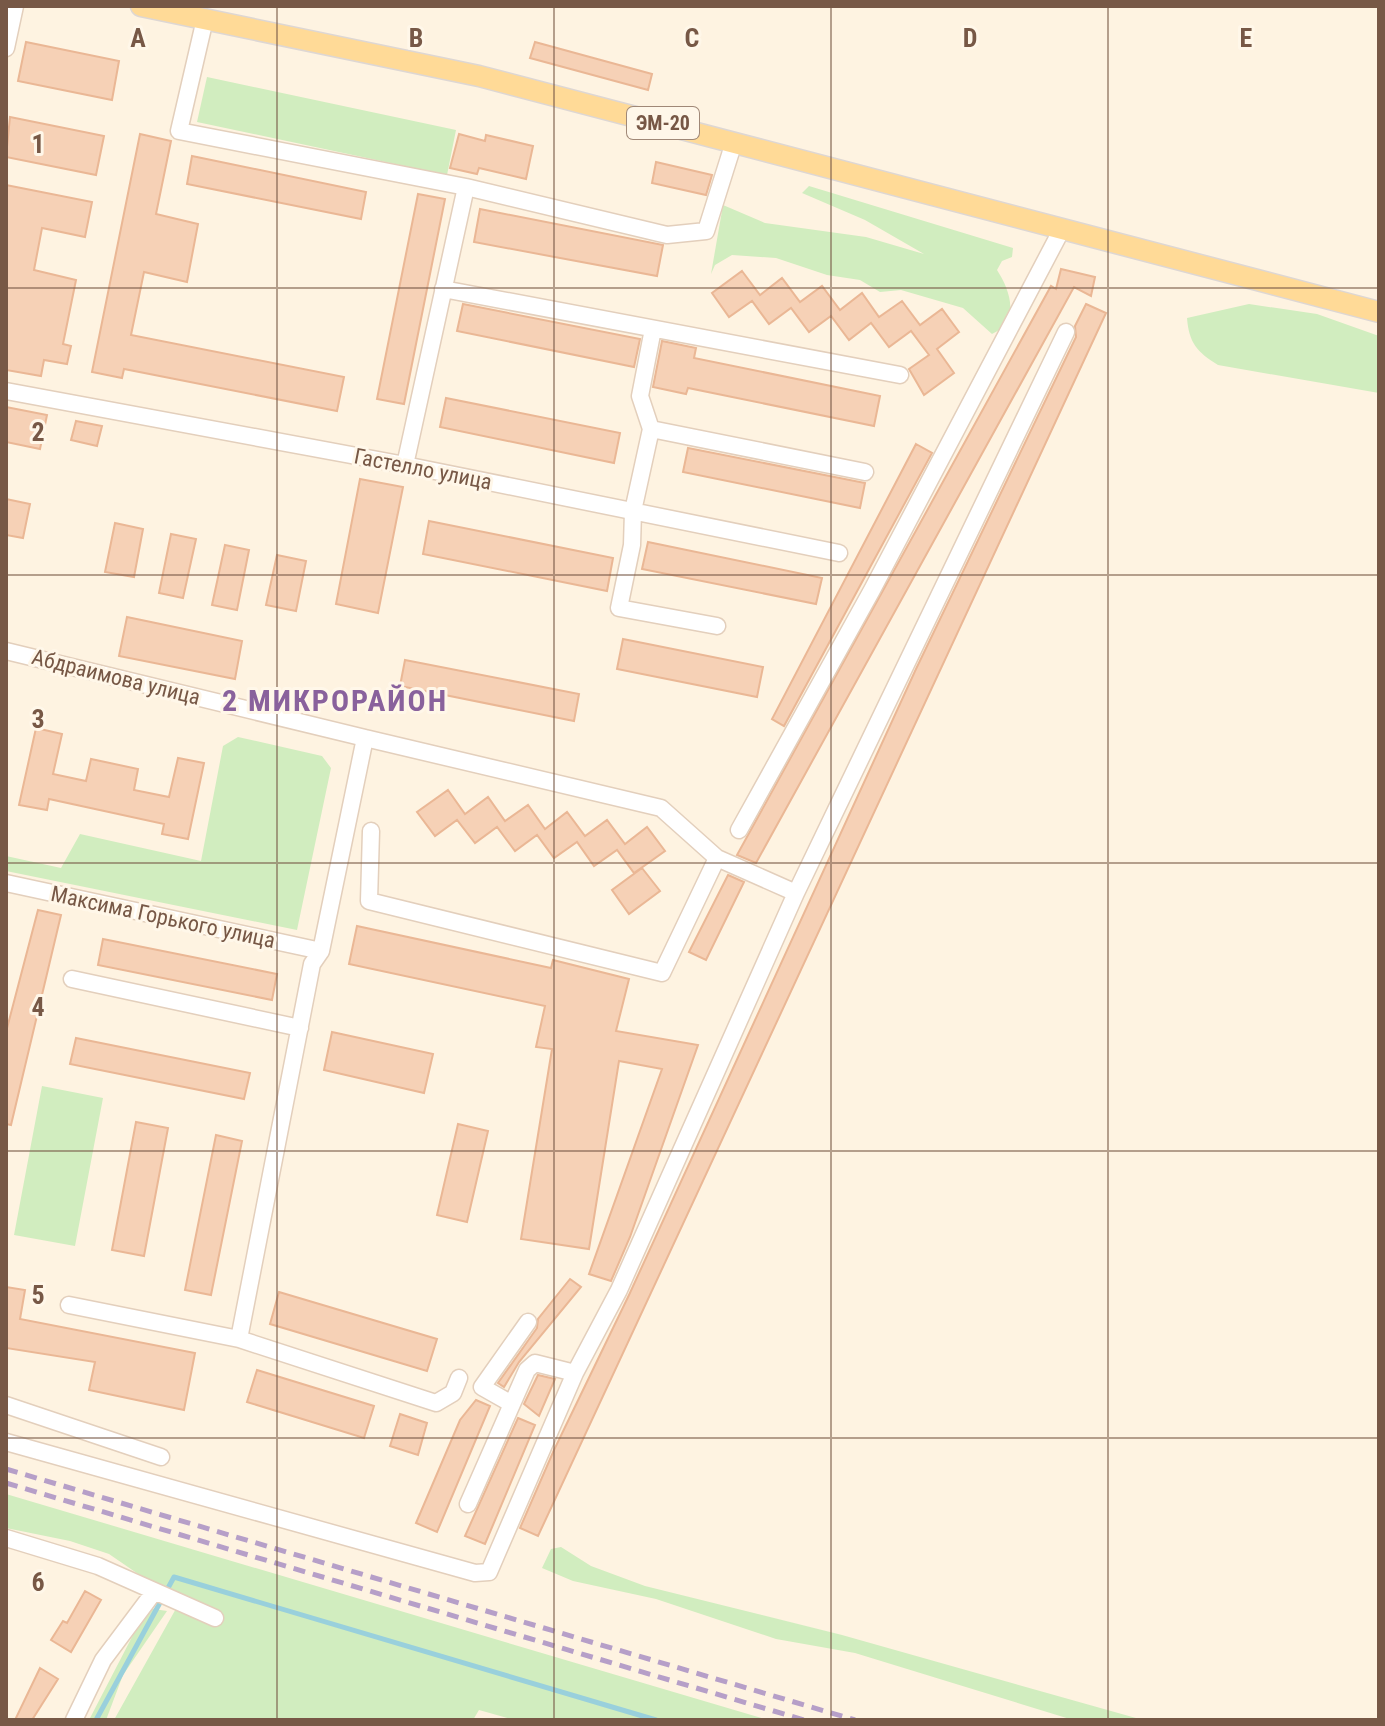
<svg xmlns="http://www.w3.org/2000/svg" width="1385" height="1726" font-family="'Roboto Condensed',sans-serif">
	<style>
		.green { fill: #d1edbf }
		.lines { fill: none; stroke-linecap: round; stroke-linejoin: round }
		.stream { stroke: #99d0dc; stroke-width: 5 }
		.building { fill: #f6d1b6; stroke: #eab795; stroke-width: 2 }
		.minor-casing { stroke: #e3cfbc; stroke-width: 19 }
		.major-casing { stroke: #ded7d3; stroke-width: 23 }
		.minor { stroke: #fff; stroke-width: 16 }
		.major { stroke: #ffda97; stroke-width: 20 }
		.rail { stroke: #b69fc8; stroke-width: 5; stroke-dasharray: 12 8; stroke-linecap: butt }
		.grid { fill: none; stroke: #775846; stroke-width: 2; stroke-opacity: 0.55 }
		.labels { text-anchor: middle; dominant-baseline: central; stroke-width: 6; stroke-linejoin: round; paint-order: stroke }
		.shield { fill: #fff7e9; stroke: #a08877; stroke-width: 2 }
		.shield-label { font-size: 20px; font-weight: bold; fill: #775846 }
		.street-label { font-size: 22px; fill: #775846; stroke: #fff7e9 }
		.district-label { font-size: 30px; font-weight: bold; letter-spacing: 2px; fill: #89619c; stroke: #fff7e9 }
		.grid-label { font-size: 26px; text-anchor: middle; font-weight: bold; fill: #775846; stroke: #fff7e9; stroke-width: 6; stroke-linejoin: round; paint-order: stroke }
	</style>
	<rect width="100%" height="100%" fill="#fef3e1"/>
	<!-- green -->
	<path class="green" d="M207 77 456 130 447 175 197 122Z
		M809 186 1013 248 1012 257 1002 261 997 270C1010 290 1021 321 992 334L963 308 901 290 880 292 860 280 827 275 776 258 732 255 715 265 711 274 723 205 765 223 866 237 924 254 865 220 802 193Z
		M1249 304 1317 314 1379 336V393L1218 365C1197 352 1189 343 1187 318Z
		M238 737 322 756 331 768 297 930 6 871V856L61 868 80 834 201 861 223 746Z
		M42 1086 103 1098 75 1246 14 1235Z
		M6 1494 768 1720H514L479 1710 473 1720H114L183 1596 144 1578 109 1554 70 1541 6 1528Z
		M561 1547 591 1566 645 1586 842 1635 1143 1720H1073L855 1653 776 1639 656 1599 573 1581 542 1568 551 1549Z
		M147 1608 167 1611 123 1675 106 1720H89Z"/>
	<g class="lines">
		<!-- stream -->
		<path class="stream" d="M96 1720 174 1577 656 1720"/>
	</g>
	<!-- building -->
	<path class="building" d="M26 42 119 61 112 100 18 81Z
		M535 42 652 74 648 90 530 58Z
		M10 117 104 136 96 175 6 157Z
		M140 134 171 141 156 214 198 224 187 282 144 272 131 335 344 377 337 411 124 369 122 378 92 372Z
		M459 134 485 141 486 135 533 146 526 179 479 168 477 174 450 168Z
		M192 156 366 192 361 219 187 184Z
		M656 162 712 175 706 195 652 183Z
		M6 185 92 202 85 237 42 228 34 270 76 280 63 344 71 346 67 364 44 360 41 376 6 370Z
		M418 194 445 199 404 404 377 399Z
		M480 209 663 245 657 276 474 242Z
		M1061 269 1095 277 1091 296 1074 287 756 863 737 855 1051 286 1056 289Z
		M742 271 760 295 782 278 800 302 822 286 840 310 862 293 879 317 902 301 920 325 942 309 959 332 937 349 954 373 924 395 909 369 929 355 911 331 889 347 871 323 849 340 831 316 809 332 791 308 769 324 752 301 729 317 712 293Z
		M463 304 640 339 634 367 457 331Z
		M1086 304 1106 313 538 1536 520 1528 554 1450 629 1295 916 669 1076 337 1075 326Z
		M662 341 696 348 694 358 880 396 874 426 688 388 686 394 653 387Z
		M446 398 620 433 614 463 440 427Z
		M6 407 47 415 40 449 6 442Z
		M76 421 102 426 97 446 71 440Z
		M916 444 932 453 784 726 772 719Z
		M688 448 865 483 860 508 683 472Z
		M360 479 403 487 378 613 336 604Z
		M6 499 30 504 23 538 6 535Z
		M429 521 613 558 607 591 423 554Z
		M115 523 143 529 134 577 105 572Z
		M171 534 196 539 183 598 159 593Z
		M648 542 822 578 816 604 642 569Z
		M225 545 249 550 237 610 212 605Z
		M277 555 306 561 296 611 266 605Z
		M127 617 242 641 235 679 119 656Z
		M623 639 763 667 757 697 617 669Z
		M405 660 579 694 574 721 400 686Z
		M36 728 62 734 53 774 86 781 91 759 138 769 134 790 169 797 178 758 204 763 188 839 162 834 164 824 49 799 47 810 19 805Z
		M448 790 465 814 488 797 505 821 528 805 545 829 567 812 585 836 607 820 625 844 647 827 665 851 634 873 617 850 594 866 577 842 554 858 537 835 515 851 497 827 475 843 457 820 435 836 417 812Z
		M642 868 660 891 629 914 612 890Z
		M728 875 744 882 706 960 689 952Z
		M38 910 61 915 11 1125 6 1124V1032Z
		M357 926 551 968 553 960 629 979 616 1031 698 1045 630 1237 611 1281 589 1274 662 1069 619 1061 589 1249 521 1239 552 1049 536 1047 545 1006 349 964Z
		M103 939 277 974 272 1000 98 965Z
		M332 1032 433 1054 424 1093 324 1070Z
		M76 1038 250 1073 244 1099 70 1064Z
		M136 1122 168 1128 144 1256 112 1250Z
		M458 1124 488 1131 467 1222 437 1215Z
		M216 1135 242 1141 211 1295 185 1290Z
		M570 1279 581 1287 519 1362 504 1387 498 1383 537 1328 538 1319Z
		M6 1287 25 1290 20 1319 195 1353 184 1410 89 1390 95 1362 6 1348Z
		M279 1292 437 1339 427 1371 270 1324Z
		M257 1370 374 1406 364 1438 247 1402Z
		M538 1375 555 1379 539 1416 524 1404Z
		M476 1400 490 1406 437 1532 416 1523 460 1420Z
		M400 1414 427 1423 418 1455 390 1446Z
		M518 1418 535 1425 485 1544 465 1536Z
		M85 1591 101 1600 71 1652 51 1640 63 1621 67 1623Z
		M40 1668 58 1679 32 1720H15Z"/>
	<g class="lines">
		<!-- minor casing -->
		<g class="minor-casing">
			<path id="minor" d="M205 19 179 131 466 187
				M6 48 15 6
				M443 289 900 375
				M6 391 405 465 839 553
				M651 429 640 396 653 329
				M405 465 466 187 667 235 706 231 734 142
				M717 626 619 608 632 545 633 511 651 429 865 472
				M6 651 365 738
				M739 830 872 590 1062 229
				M371 831 369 901 662 973 717 858
				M6 883 321 951
				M72 979 300 1028
				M69 1305 239 1339 436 1403 453 1393 459 1378
				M239 1339 312 964 321 951 365 738 661 808 717 858 796 893
				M512 1404 482 1387 528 1322
				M6 1405 161 1457
				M6 1442 475 1573 489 1572 575 1373 619 1290 796 893 1066 332
				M468 1504 527 1370 535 1363 575 1373
				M6 1538 98 1566 215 1618
				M74 1720 103 1660 154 1592"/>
		</g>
		<!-- major casing -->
		<g class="major-casing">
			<path id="major" d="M141 6 479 76 1379 312"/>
		</g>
		<!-- minor -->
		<use href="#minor" class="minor"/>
		<!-- major -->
		<use href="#major" class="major"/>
		<!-- rail -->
		<path class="rail" d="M6 1469 855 1720
			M6 1483 804 1720"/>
	</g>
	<!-- grid -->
	<path class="grid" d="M277 6V1720M554 6V1720M831 6V1720M1108 6V1720M6 288H1379M6 575H1379M6 863H1379M6 1151H1379M6 1438H1379"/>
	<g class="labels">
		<!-- shield labels -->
		<rect class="shield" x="627" y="107" width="72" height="32" rx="6"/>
		<g class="shield-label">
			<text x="663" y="123">ЭМ-20</text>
		</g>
		<!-- street labels -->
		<g class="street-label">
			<text transform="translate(423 469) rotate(11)">Гастелло улица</text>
			<text transform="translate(116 677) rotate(14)">Абдраимова улица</text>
			<text transform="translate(163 917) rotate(12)">Максима Горького улица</text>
		</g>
		<!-- district labels -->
		<g class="district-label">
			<text x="335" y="700">2 МИКРОРАЙОН</text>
		</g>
	</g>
	<g class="grid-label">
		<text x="138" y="47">A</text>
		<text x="416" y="47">B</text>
		<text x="692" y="47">C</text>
		<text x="970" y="47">D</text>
		<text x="1246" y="47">E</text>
		<text x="38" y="153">1</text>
		<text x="38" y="441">2</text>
		<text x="38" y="728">3</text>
		<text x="38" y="1016">4</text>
		<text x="38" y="1304">5</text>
		<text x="38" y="1591">6</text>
	</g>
	<!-- border -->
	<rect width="1385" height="1726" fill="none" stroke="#775846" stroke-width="16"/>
</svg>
